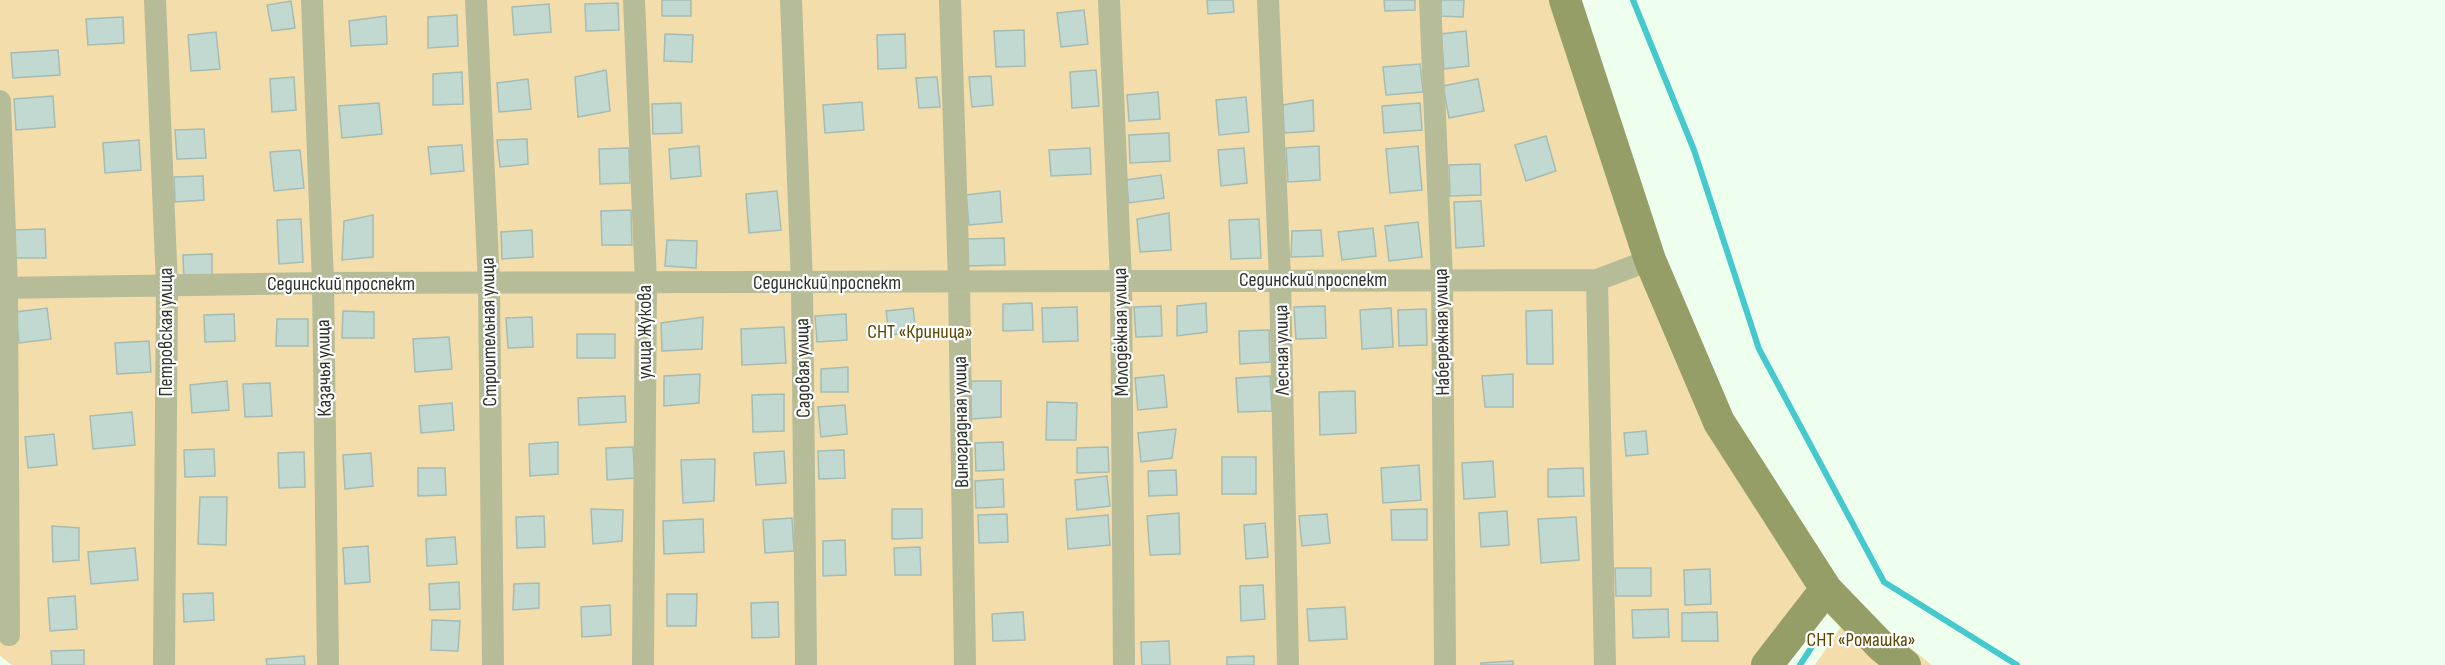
<svg xmlns="http://www.w3.org/2000/svg" width="2445" height="665" font-family="'Sofia Sans Condensed',sans-serif">
	<style>
		.green { fill: #f2ddab }
		.lines { fill: none; stroke-linecap: round; stroke-linejoin: round }
		.stream { stroke: #46c9ce; stroke-width: 6 }
		.building { fill: #c1d9d0; stroke: #a4bcb3; stroke-width: 1.5 }
		.street { stroke: #b6bc98; stroke-width: 22 }
		.secondary { stroke: #959e67; stroke-width: 32 }
		.labels { text-anchor: middle; dominant-baseline: central; stroke-width: 4.5; stroke-linejoin: round; paint-order: stroke }
		.street-label { font-size: 20px; fill: #2d332c; stroke: #fff }
		.park-label { font-size: 20px; fill: #5d4700; stroke: #fff }
	</style>
	<rect width="100%" height="100%" fill="#eeffed"/>
	<!-- green -->
	<path class="green" d="M0 0H1549L1624 224 1699 411 1841 587 1787 665H12L0 656Z
		M1856 605 1932 665H1815Z"/>
	<g class="lines">
		<!-- stream -->
		<path class="stream" d="M1633 0 1694 150 1759 349 1884 582 2017 665
			M1800 665 1819 636"/>
	</g>
	<!-- building -->
	<path class="building" d="M662 0H691V16H662Z
		M1207 0H1233L1234 12 1208 14Z
		M1384 0H1415V10L1385 11Z
		M1441 0H1464L1463 17 1441 16Z
		M291 1 295 28 272 31 267 5Z
		M618 3 619 30 586 31 585 4Z
		M549 4 551 32 514 35 512 7Z
		M1084 10 1088 44 1061 47 1057 13Z
		M457 15 458 46 428 48V17Z
		M386 16 387 44 351 46 349 21Z
		M123 17 124 43 88 45 86 19Z
		M1024 30 1025 66 996 67 994 31Z
		M1466 31 1469 66 1444 69 1441 34Z
		M216 32 220 69 191 71 188 35Z
		M665 34 693 35 692 62 664 61Z
		M905 34 906 68 878 69 877 35Z
		M58 50 60 75 13 78 11 53Z
		M1420 64 1423 92 1386 95 1383 67Z
		M606 70 610 111 578 117 575 77Z
		M1096 70 1099 106 1072 108 1070 72Z
		M462 72 463 104 433 105V74Z
		M991 76 993 105 972 107 969 77Z
		M294 77 296 110 272 112 270 79Z
		M937 77 940 107 919 108 916 78Z
		M528 79 531 109 499 112 497 83Z
		M1478 79 1484 111 1449 118 1443 86Z
		M1158 92 1160 119 1129 121 1127 95Z
		M53 96 55 127 16 130 14 99Z
		M1246 97 1249 132 1219 135 1216 100Z
		M1313 100 1314 131 1284 133 1283 105Z
		M862 102 864 130 825 133 823 105Z
		M379 103 382 134 342 138 339 106Z
		M681 103 682 133 653 134 652 104Z
		M1420 103 1422 130 1384 133 1382 106Z
		M204 129 206 158 177 159 175 130Z
		M1169 133 1170 161 1130 163 1129 135Z
		M1546 136 1556 171 1526 181 1515 145Z
		M527 139 528 164 500 167 497 140Z
		M139 140 141 170 105 173 103 143Z
		M462 145 464 171 431 174 428 147Z
		M699 146 701 176 671 179 669 149Z
		M1319 146 1320 180 1288 182 1286 148Z
		M1418 146 1422 190 1390 193 1386 149Z
		M629 148 630 183 600 184 599 149Z
		M1090 148 1091 174 1051 176 1049 150Z
		M1244 148 1247 183 1221 186 1218 150Z
		M300 150 304 188 274 191 270 152Z
		M1480 164 1481 195 1450 196 1449 165Z
		M1161 175 1164 198 1129 203 1126 180Z
		M203 176 204 200 175 202 174 177Z
		M777 191 781 230 749 233 746 194Z
		M1000 191 1002 222 969 225 966 195Z
		M1481 201 1484 246 1456 248 1454 202Z
		M631 210 632 245H602L601 211Z
		M1169 213 1171 250 1140 252 1137 219Z
		M373 215V257L342 260 344 221Z
		M301 219 303 262 279 264 277 220Z
		M1259 219 1261 258 1231 259 1229 220Z
		M1418 222 1422 257 1389 261 1385 226Z
		M1373 228 1376 256 1342 260 1338 232Z
		M45 229 46 258H13V230Z
		M532 230 533 257 502 259 501 232Z
		M1321 230 1323 256 1291 257 1292 231Z
		M1004 238 1005 265 966 266 965 239Z
		M667 240 697 241 696 268 665 266Z
		M212 254V281H184L183 255Z
		M1032 303 1033 330 1003 331V304Z
		M1206 303 1207 332 1177 336V306Z
		M1161 306 1162 336 1136 337 1134 307Z
		M1325 306 1326 338 1296 339 1294 307Z
		M1077 307 1078 341 1043 342 1042 308Z
		M47 308 51 339 19 343 16 312Z
		M913 308 916 332 889 335 886 311Z
		M1391 308 1393 347 1362 349 1360 310Z
		M1426 309 1427 345 1399 346 1398 310Z
		M1552 310 1553 364H1527L1526 311Z
		M343 311 374 312V338H342Z
		M234 314 235 341 205 342 204 315Z
		M846 314 847 340 817 342 815 316Z
		M532 317 533 347 508 348 506 318Z
		M703 317 702 349 662 351 661 323Z
		M277 319H308V346H276Z
		M784 327 786 363 742 365 741 329Z
		M1269 330 1270 362 1240 364 1239 331Z
		M577 334H615V358H577Z
		M449 337 452 369 415 372 413 339Z
		M149 341 151 372 117 374 115 343Z
		M848 367V392H821V369Z
		M700 374 699 403 664 406V376Z
		M1513 374V407H1485L1482 376Z
		M1164 375 1167 407 1138 410 1135 378Z
		M1270 376 1272 411 1238 412 1236 378Z
		M227 381 229 410 192 413 190 385Z
		M971 381H1001V417L971 419Z
		M270 383 272 416 245 417 243 384Z
		M1355 391 1356 433 1320 435 1319 392Z
		M784 394V431L753 432 752 395Z
		M625 396 626 422 579 425 578 398Z
		M1047 402 1077 403 1076 440H1046Z
		M452 403 454 430 421 433 419 406Z
		M845 405 847 434 821 437 818 407Z
		M132 412 135 445 93 449 90 416Z
		M1176 429 1172 458 1141 462 1138 433Z
		M1646 431 1648 454 1626 456 1624 433Z
		M54 434 57 465 28 468 25 437Z
		M558 442V474L530 476 529 444Z
		M1003 442 1004 470 976 471 975 443Z
		M633 447 635 478 607 480 606 448Z
		M1108 447 1109 472 1077 473V448Z
		M214 449 215 476 185 477 184 450Z
		M844 450 845 478 819 479 818 451Z
		M784 451 786 483 756 485 754 453Z
		M304 452 305 487 279 488 278 453Z
		M371 453 373 486 345 489 343 455Z
		M1222 457H1256V494H1222Z
		M715 459 714 501 683 503 681 460Z
		M1493 461 1495 497 1464 499 1462 463Z
		M1419 465 1421 500 1383 503 1381 468Z
		M418 468H445L446 495 418 496Z
		M1583 468 1584 496 1548 497V469Z
		M1176 470 1177 495 1149 496 1148 471Z
		M1107 476 1110 506 1077 510 1075 480Z
		M1003 479 1004 507 976 508 975 481Z
		M200 497H227L226 545 198 544Z
		M591 509 623 510 622 541 593 544Z
		M892 509H922V538L892 539Z
		M1427 509V540H1392L1391 510Z
		M1507 511 1509 545 1481 547 1479 513Z
		M1179 513 1180 554 1150 555 1147 516Z
		M1007 514 1008 542 979 543 978 515Z
		M1327 514 1330 543 1302 546 1299 516Z
		M1108 515 1110 545 1068 549 1066 519Z
		M544 516 545 547 517 548 516 517Z
		M1576 517 1579 560 1541 563 1538 519Z
		M792 518 794 551 765 553 763 520Z
		M703 519 704 552 664 554 663 521Z
		M1265 523 1268 557 1246 559 1244 525Z
		M52 526 79 528V560L53 562Z
		M455 537 457 564 427 566 426 539Z
		M845 540 846 575 823 576V541Z
		M368 546 370 582 345 584 343 548Z
		M920 547 921 575H895L894 548Z
		M135 548 138 580 91 584 88 552Z
		M1615 568H1651V596H1616Z
		M1710 569 1711 604 1685 605 1684 570Z
		M459 582 460 609 430 610 429 584Z
		M539 583V608L513 610 514 584Z
		M1263 585 1265 619 1241 621 1240 586Z
		M213 593 214 620 184 622 183 594Z
		M667 594H697L696 626H667Z
		M75 596 77 629 50 631 48 598Z
		M778 602 779 637 752 638 751 603Z
		M610 605 611 635 582 637 581 607Z
		M1345 607 1347 639 1309 641 1307 609Z
		M1668 609 1669 637 1633 638 1632 610Z
		M1023 612 1025 640 993 641 992 614Z
		M1717 612 1718 641H1682V613Z
		M432 620 460 621 458 651 431 650Z
		M1169 641 1170 665H1142L1141 642Z
		M84 650V665H52L51 651Z
		M304 656 305 665H267L266 659Z
		M1254 656V665H1227V657Z
		M1513 661V665H1481V663Z"/>
	<g class="lines">
		<!-- street -->
		<path class="street" d="M155 0 167 286 164 665
			M312 0 323 283 328 665
			M476 0 489 284 493 665
			M634 0 646 283 643 665
			M791 0 802 283 806 665
			M950 0 959 283 965 665
			M1109 0 1121 282 1124 665
			M1268 0 1280 280 1288 665
			M1430 0 1442 279 1445 665
			M0 101 7 288 9 635
			M1597 280 1605 665
			M0 288 323 283 1597 280 1650 260"/>
		<!-- secondary -->
		<path class="secondary" d="M1565 0 1650 260 1719 422 1826 589 1882 647 1905 665
			M1767 665 1826 589"/>
	</g>
	<g class="labels">
		<!-- street labels -->
		<g class="street-label">
			<text x="1313" y="280">Сединский проспект</text>
			<text x="827" y="283">Сединский проспект</text>
			<text x="341" y="284">Сединский проспект</text>
			<text transform="translate(166 332) rotate(-90)">Петровская улица</text>
			<text transform="translate(489 332) rotate(-91)">Строительная улица</text>
			<text transform="translate(645 332) rotate(-90)">улица Жукова</text>
			<text transform="translate(1121 332) rotate(-91)">Молодёжная улица</text>
			<text transform="translate(1442 332) rotate(-91)">Набережная улица</text>
			<text transform="translate(1282 350) rotate(-91)">Лесная улица</text>
			<text transform="translate(324 368) rotate(-91)">Казачья улица</text>
			<text transform="translate(803 368) rotate(-91)">Садовая улица</text>
			<text transform="translate(961 422) rotate(-91)">Виноградная улица</text>
		</g>
		<!-- park labels -->
		<g class="park-label">
			<text x="920" y="332">СНТ «Криница»</text>
			<text x="1861" y="640">СНТ «Ромашка»</text>
		</g>
	</g>
</svg>
